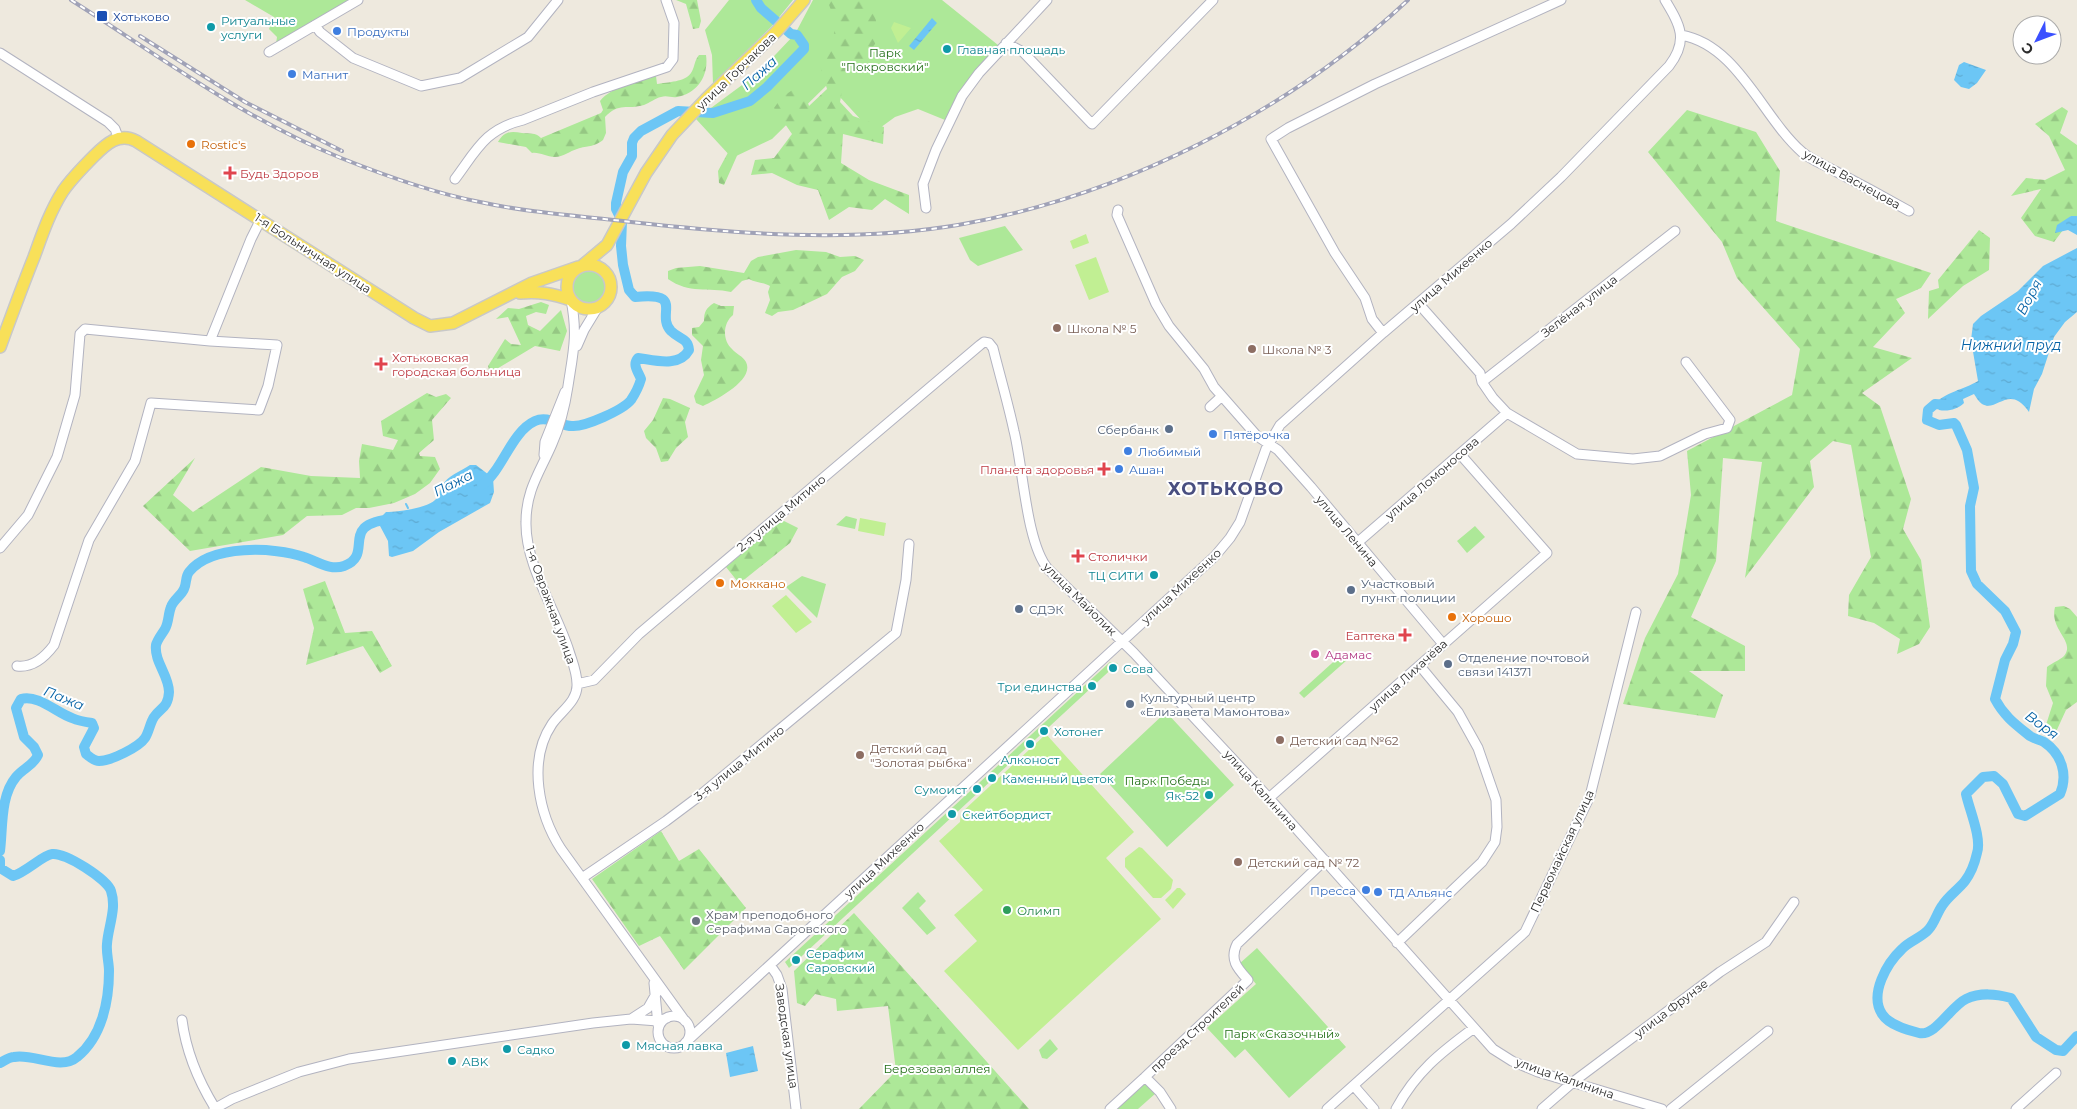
<svg xmlns="http://www.w3.org/2000/svg" width="2077" height="1109" font-family="Montserrat,sans-serif">
	<style>
		.green { fill: #ade898 }
		.forest { fill: url(#forest-firs) }
		.pitch { fill: #c1ef93 }
		.water { fill: url(#water-ripples) }
		.lines { fill: none; stroke-linecap: round; stroke-linejoin: round }
		.stream { stroke: #6cc6f5; stroke-width: 2 }
		.river { stroke: #6cc6f5; stroke-width: 10 }
		.minor-casing { stroke: #b2b3c0; stroke-width: 11 }
		.major-casing { stroke: #c8c8c8; stroke-width: 14 }
		.minor { stroke: #fff; stroke-width: 9 }
		.major { stroke: #f8e059; stroke-width: 11 }
		.rail-casing { stroke: #a0a2b7; stroke-width: 4 }
		.rail { stroke: #fff; stroke-width: 2; stroke-dasharray: 5.5; stroke-linecap: butt }
		.transit-dot { fill: #1a4fb4; stroke: #fff; stroke-width: 2 }
		.culture-dot { fill: #0f9aa8; stroke: #fff; stroke-width: 2 }
		.shop-dot { fill: #3f7fe0; stroke: #fff; stroke-width: 2 }
		.food-dot { fill: #e8710a; stroke: #fff; stroke-width: 2 }
		.health-dot { fill: #e0444e; stroke: #fff; stroke-width: 2 }
		.education-dot { fill: #8d6e63; stroke: #fff; stroke-width: 2 }
		.service-dot { fill: #5c6f8a; stroke: #fff; stroke-width: 2 }
		.hotel-dot { fill: #d1479c; stroke: #fff; stroke-width: 2 }
		.leisure-dot { fill: #2e9e5b; stroke: #fff; stroke-width: 2 }
		.worship-dot { fill: #6b7280; stroke: #fff; stroke-width: 2 }
		.labels { text-anchor: middle; dominant-baseline: central; stroke-width: 4; stroke-linejoin: round; paint-order: stroke }
		.transit-label { font-size: 12px; fill: #164399; stroke: #fff; text-anchor: start }
		.culture-label { font-size: 12px; fill: #0d838f; stroke: #fff; text-anchor: start }
		.shop-label { font-size: 12px; fill: #366cbe; stroke: #fff; text-anchor: start }
		.park-label { font-size: 12px; fill: #226f17; stroke: #fff }
		.street-label { font-size: 12px; fill: #2c2c2c; stroke: #fff }
		.food-label { font-size: 12px; fill: #c56008; stroke: #fff; text-anchor: start }
		.health-label { font-size: 12px; fill: #be3a42; stroke: #fff; text-anchor: start }
		.education-label { font-size: 12px; fill: #785e54; stroke: #fff; text-anchor: start }
		.service-label { font-size: 12px; fill: #4e5e75; stroke: #fff; text-anchor: start }
		.hotel-label { font-size: 12px; fill: #b23c85; stroke: #fff; text-anchor: start }
		.leisure-label { font-size: 12px; fill: #27864d; stroke: #fff; text-anchor: start }
		.worship-label { font-size: 12px; fill: #5b616d; stroke: #fff; text-anchor: start }
		.water-label { font-size: 14px; font-style: italic; fill: #0663a6; stroke: #fff }
		.district-label { font-size: 18px; font-weight: bold; letter-spacing: 1px; fill: #494f80; stroke: #fff }
	</style>
	<defs>
		<pattern id="forest-firs" width="22" height="20" patternUnits="userSpaceOnUse" patternTransform="scale(1.25)"><rect width="22" height="20" fill="#ade898"/><path d="M5 1l3.5 6h-7zM16 11l3.5 6h-7z" fill="#95c783"/></pattern>
		<pattern id="water-ripples" width="26" height="14" patternUnits="userSpaceOnUse" patternTransform="scale(1.25)"><rect width="26" height="14" fill="#6cc6f5"/><path d="M2 4q2-2 4 0t4 0M15 11q2-2 4 0t4 0" fill="none" stroke="#5eaad2"/></pattern>
	</defs>
	<rect width="100%" height="100%" fill="#eee9de"/>
	<!-- green -->
	<path class="green" d="M245 0H352L276 44 277 37 269 29 274 17Z
		M729 0H793L772 26 713 84 712 55 705 30Z
		M813 0H942L998 45 945 120 918 109 895 117 873 133 828 84 772 139 732 158 696 119 757 74 795 34Z
		M1005 226 1023 250 978 266 970 260 959 238Z
		M572 287a17 17 0 1 1 34 0a17 17 0 1 1-34 0Z
		M846 516 857 519 855 529 836 525Z
		M1475 526 1485 537 1467 553 1457 541Z
		M802 576 826 584 817 618 786 587Z
		M1342 654 1347 660 1304 698 1299 693Z
		M1110 662 1118 663 789 968 785 962Z
		M1166 712 1234 785 1167 847 1100 774Z
		M918 892 926 901 919 908 936 928 927 935 902 908Z
		M1257 948 1346 1047 1289 1098 1245 1049 1235 1058 1207 1028 1256 984 1239 964Z
		M1050 1039 1058 1049 1047 1059 1042 1058 1039 1050Z
		M1145 1081 1156 1093 1138 1109H1114Z"/>
	<!-- forest -->
	<path class="forest" d="M676 0H697L701 21 699 28 693 29 686 4Z
		M827 0H877L874 9 877 27 875 44 843 86 840 102 853 116 884 127 883 144 843 134 841 163 869 180 909 195V214L885 199 872 210 849 207 829 220 818 190 797 185 772 173 751 175 755 160 774 158 792 134 774 108 782 97 794 89 805 94 809 106 827 89 819 62C835 33 841 33 827 0Z
		M699 55H706C709 75 698 93 677 97 671 98 667 95 661 97 655 98 650 103 644 105 627 110 619 102 605 117L606 133 603 140C592 148 589 145 577 149 570 151 563 157 555 157 546 157 540 152 532 153L526 147 498 142C504 131 511 131 522 133 530 134 535 132 541 138L601 113 603 110 600 101C612 86 638 82 656 76L657 84C668 82 685 82 691 73 695 67 694 61 699 55Z
		M2062 107 2068 111 2060 133 2077 145V216H2071L2063 230 2054 242 2035 236 2021 218 2041 189 2011 196 2026 178 2045 180 2065 170 2049 136 2035 124Z
		M1687 110 1756 132 1780 171 1776 221 1931 273 1921 288 1896 299 1905 313 1873 347 1912 358 1862 393 1880 406 1911 499 1903 529 1921 560 1930 627 1919 644 1897 654 1900 639 1874 623 1848 616 1849 595 1871 557 1851 445 1833 441 1810 461 1814 487 1745 578 1762 462 1723 458 1716 561 1691 617 1745 646V671H1689L1723 695 1715 718 1623 704 1645 638 1678 574 1691 495 1687 451 1792 395 1800 349 1737 278 1722 242 1648 152Z
		M731 147 740 149 724 185 719 183 718 171Z
		M1979 230 1990 238 1989 270 1963 286 1928 319 1929 291 1939 288 1938 280Z
		M796 250 826 252 840 257 855 256 864 260 855 271 842 277 827 294 793 310 778 312 772 316 765 313 770 300 768 292 770 286C763 282 756 283 749 279L742 281 731 292C708 287 689 294 668 279V271L676 268 700 266 744 273 751 261 758 257Z
		M541 302 549 305 546 314 536 312 526 316 528 325 540 331 561 310 567 331 560 351 535 346 490 373 488 366 505 339 511 344 521 345 508 317 496 319 508 308 519 309Z
		M714 303 721 306H734L733 315C723 323 722 340 732 349 736 354 743 356 746 362 755 380 716 400 703 406L696 403 694 396 704 375 701 360 703 346 692 335V328L699 327 704 321C704 312 706 308 714 303Z
		M427 393 436 397 446 394 451 398 432 420 434 440 419 453 420 456 435 457 440 469 430 483 415 494 394 503 369 508H356L342 515 307 516 283 535 190 551 143 506 195 458 173 495 193 512 261 467 311 476 360 478 359 461 362 444 393 450 398 440 383 436 381 421Z
		M663 398 670 399 690 408 685 422 688 437 676 448 668 461 661 462 656 448 646 438 644 431 653 420Z
		M782 520 798 528 790 543 745 579 738 582 726 567Z
		M325 581 345 633 372 631 392 666 380 673 363 646 306 665 314 628 303 589Z
		M2064 606 2070 609 2077 617V702L2066 710 2055 734 2046 737 2045 728 2053 703 2046 686 2047 667C2052 663 2060 660 2064 656 2076 641 2049 630 2055 607Z
		M661 831 679 861 699 849 746 908 684 970 660 936 639 946 592 879Z
		M854 913 1029 1109H859L896 1071 888 1006 837 1011 836 999 815 994 805 1006 797 1003 794 971Z"/>
	<!-- pitch -->
	<path class="pitch" d="M894 22 911 28 898 43 891 28Z
		M1086 234 1089 243 1073 249 1070 241Z
		M1096 257 1109 292 1089 300 1075 265Z
		M860 518 886 523 884 536 858 531Z
		M786 595 812 622 796 633 772 606Z
		M1046 734 1134 832 1106 858 1161 919 1018 1050 944 971 977 941 954 915 983 890 939 841 960 822 961 813Z
		M1139 847 1142 848 1173 880 1171 889 1161 898H1153L1125 867V858Z
		M1177 888H1180L1186 894 1173 909 1165 900Z"/>
	<!-- water -->
	<path class="water" d="M932 18 937 23 914 50 909 46Z
		M1964 62 1986 70 1977 83 1969 89 1961 87 1954 80 1959 65Z
		M2071 216H2077V235L2068 230 2055 233 2057 225Z
		M2077 248V312L2065 322 2054 337 2042 374 2034 389 2029 412C2009 383 1997 413 1982 404 1979 402 1976 397 1974 394L1963 399 1964 403C1958 409 1948 412 1939 410L1935 404C1943 393 1965 389 1978 381L1971 340 1973 324 1981 316 2018 291 2043 266Z
		M470 465H476L493 478 494 492 490 503 439 532 413 551 392 557 389 556 388 541 380 526 383 515 386 512C398 512 427 508 435 500 440 496 439 491 442 486 447 476 461 471 470 465Z
		M753 1046 758 1071 730 1077 726 1053Z"/>
	<g class="lines">
		<!-- stream -->
		<path class="stream" d="M406 504 408 508"/>
		<!-- river -->
		<path class="river" d="M1948 405 1935 404 1928 410 1927 420 1939 425 1954 423 1956 425 1967 450 1974 488 1970 506 1971 571 1977 584 2005 611 2016 632 2013 644 2005 660 1995 699C2004 716 2015 724 2030 736 2035 739 2040 740 2044 742 2062 754 2068 775 2060 794L2025 816 2018 814 2003 784 1994 776 1983 777 1966 794C1969 809 1982 838 1977 853 1975 862 1971 873 1965 881 1958 890 1948 896 1942 906 1937 913 1935 922 1929 929 1923 937 1909 941 1902 949 1887 963 1869 994 1882 1014 1889 1025 1907 1030 1919 1033 1935 1037 1951 1006 1966 999 1981 992 1996 994 2011 998L2036 1037 2056 1050 2063 1051 2077 1036
			M482 485C503 470 511 432 535 421 548 415 560 426 572 426 585 427 623 410 631 400 635 394 639 386 641 379 638 371 632 365 638 358 654 360 679 368 689 350 688 338 679 339 671 331 655 314 686 292 635 297L629 290 623 265 621 246 622 221 616 209V203L623 172 632 156V143L634 138 641 131 678 111 713 113 750 101 767 87 804 49V45L797 35 791 34 761 8 756 0
			M0 851C3 828 0 796 16 777 23 768 33 766 38 755L34 747 24 737 16 708 21 699C38 694 57 713 72 718 79 721 85 722 92 723L94 728 84 747 86 754C90 757 94 761 99 761 111 761 139 747 145 738 149 732 150 723 154 717 161 707 168 708 169 692 169 675 154 662 156 645 157 640 162 634 165 629 169 622 168 614 171 607 173 600 181 596 184 589 187 583 185 577 189 572 211 544 275 547 304 557 317 561 330 571 344 566 376 554 336 523 394 519
			M0 860V868L13 876C26 872 43 855 52 854 65 852 107 879 111 891 117 909 108 927 107 944 106 953 109 962 109 971 109 1001 102 1037 77 1057 61 1071 33 1053 14 1057 9 1057 4 1061 0 1063"/>
		<!-- minor casing -->
		<g class="minor-casing">
			<path id="minor" d="M315 25 320 32 353 58 421 86 460 78 528 37 558 0
				M1681 35C1738 45 1762 117 1802 152 1811 160 1825 165 1835 171 1860 184 1884 197 1909 211
				M1006 43 1023 52 1092 124 1213 0
				M269 52 358 0
				M0 53 108 122 115 129 118 137
				M455 179C476 151 485 129 523 120L593 92 667 67 673 59 674 23 666 0
				M926 208 923 184 936 150 962 96 979 73 1047 0
				M1118 210 1117 215 1156 304 1169 326 1204 369 1214 387 1257 436 1278 450 1311 487 1443 644
				M571 300C578 335 573 353 568 386 565 406 560 426 552 444 540 472 526 490 526 522 525 565 556 610 569 651 572 661 577 672 577 684 578 701 561 711 552 724 527 761 539 815 561 849L685 1021
				M1418 303 1480 373 1482 382 1493 398 1507 413 1577 454 1633 459 1660 456 1705 434 1727 428 1730 420 1686 362
				M1383 333 1372 319 1365 298 1335 253 1271 139 1288 128 1375 84 1561 0
				M577 346 584 330 598 307
				M1482 382 1675 231
				M1210 407 1222 396
				M544 455 545 442 565 392
				M1357 543 1507 413
				M0 548 28 515 57 457 75 395 80 334 85 329 210 341 251 239 261 219
				M17 666C33 668 45 657 54 645L89 540 135 461 151 403 259 410 268 386 277 345 210 341
				M577 684 594 680 639 634 980 345 984 342 989 343 993 348C1000 376 1008 403 1014 431 1023 466 1026 543 1048 569L1134 653 1269 798 1493 1049 1512 1061 1538 1072 1662 1109
				M1269 798 1547 553 1460 454
				M582 878 666 821 698 797 896 633 906 580 909 544
				M1397 943 1482 862 1495 842 1497 827 1496 800 1478 748 1458 712 1420 666
				M770 965 777 975 782 989 796 1109
				M654 983 658 1025
				M658 1032a16 16 0 1 1 32 0a16 16 0 1 1-32 0Z
				M631 1019 648 1008 656 994
				M182 1020C186 1051 199 1082 215 1108
				M685 1043 1215 556 1230 538 1240 522 1266 449 1280 425 1383 333 1511 224 1561 177 1669 66C1689 40 1680 25 1665 0
				M1354 1086 1374 1109
				M214 1109 232 1099 299 1072 349 1059 593 1023 631 1019 658 1021 667 1018
				M1110 1109 1145 1077
				M1171 1109 1160 1092 1145 1077 1248 980C1238 969 1229 960 1237 944L1325 860
				M1327 1109 1525 932 1590 796 1636 612
				M1396 1109C1416 1072 1440 1053 1474 1028
				M1542 1109 1573 1082 1720 972 1766 942 1794 902
				M1671 1109 1768 1031
				M2016 1109 2056 1073"/>
		</g>
		<!-- major casing -->
		<g class="major-casing">
			<path id="major" d="M567 287a22 22 0 1 1 44 0a22 22 0 1 1-44 0Z
				M583 265 607 245 646 173 672 135 707 98 777 31 804 0
				M520 293C539 291 553 294 571 300
				M0 347C11 317 22 287 34 257 42 235 50 211 63 191 72 178 83 167 94 156 106 144 119 132 136 141L414 318 430 326 453 323 532 283 578 267"/>
		</g>
		<!-- minor -->
		<use href="#minor" class="minor"/>
		<!-- major -->
		<use href="#major" class="major"/>
		<!-- rail casing -->
		<g class="rail-casing">
			<path id="rail" d="M71 0C159 56 244 119 341 158 386 176 433 193 480 202 530 213 581 216 631 222 739 234 850 243 958 225 1120 197 1289 112 1408 0
				M140 36 245 102 342 151"/>
		</g>
		<!-- rail -->
		<use href="#rail" class="rail"/>
	</g>
	<!-- markers -->
	<rect class="transit-dot" x="96" y="10" width="12" height="12" rx="2.5"/>
	<g class="culture-dot">
		<circle cx="211" cy="27" r="5"/>
		<circle cx="947" cy="49" r="5"/>
		<circle cx="1154" cy="575" r="5"/>
		<circle cx="1113" cy="668" r="5"/>
		<circle cx="1092" cy="686" r="5"/>
		<circle cx="1044" cy="731" r="5"/>
		<circle cx="1030" cy="744" r="5"/>
		<circle cx="992" cy="778" r="5"/>
		<circle cx="977" cy="789" r="5"/>
		<circle cx="1209" cy="795" r="5"/>
		<circle cx="952" cy="814" r="5"/>
		<circle cx="796" cy="960" r="5"/>
		<circle cx="626" cy="1045" r="5"/>
		<circle cx="507" cy="1049" r="5"/>
		<circle cx="452" cy="1061" r="5"/>
	</g>
	<g class="shop-dot">
		<circle cx="337" cy="31" r="5"/>
		<circle cx="292" cy="74" r="5"/>
		<circle cx="1213" cy="434" r="5"/>
		<circle cx="1128" cy="451" r="5"/>
		<circle cx="1119" cy="469" r="5"/>
		<circle cx="1366" cy="890" r="5"/>
		<circle cx="1378" cy="892" r="5"/>
	</g>
	<g class="food-dot">
		<circle cx="191" cy="144" r="5"/>
		<circle cx="720" cy="583" r="5"/>
		<circle cx="1452" cy="617" r="5"/>
	</g>
	<g class="health-dot">
		<path d="M227.5 165.5h5v5h5v5h-5v5h-5v-5h-5v-5h5z"/>
		<path d="M378.5 356.5h5v5h5v5h-5v5h-5v-5h-5v-5h5z"/>
		<path d="M1101.5 461.5h5v5h5v5h-5v5h-5v-5h-5v-5h5z"/>
		<path d="M1075.5 548.5h5v5h5v5h-5v5h-5v-5h-5v-5h5z"/>
		<path d="M1402.5 627.5h5v5h5v5h-5v5h-5v-5h-5v-5h5z"/>
	</g>
	<g class="education-dot">
		<circle cx="1057" cy="328" r="5"/>
		<circle cx="1252" cy="349" r="5"/>
		<circle cx="1280" cy="740" r="5"/>
		<circle cx="860" cy="755" r="5"/>
		<circle cx="1238" cy="862" r="5"/>
	</g>
	<g class="service-dot">
		<circle cx="1169" cy="429" r="5"/>
		<circle cx="1351" cy="590" r="5"/>
		<circle cx="1019" cy="609" r="5"/>
		<circle cx="1448" cy="664" r="5"/>
		<circle cx="1130" cy="704" r="5"/>
	</g>
	<circle class="hotel-dot" cx="1315" cy="654" r="5"/>
	<circle class="leisure-dot" cx="1007" cy="910" r="5"/>
	<circle class="worship-dot" cx="696" cy="921" r="5"/>
	<g class="labels">
		<!-- transit labels -->
		<g class="transit-label">
			<text x="113" y="16">Хотьково</text>
		</g>
		<!-- culture labels -->
		<g class="culture-label">
			<text x="221" y="20">Ритуальные<tspan x="221" dy="14">услуги</tspan></text>
			<text x="957" y="49">Главная площадь</text>
			<text x="1144" y="575" text-anchor="end">ТЦ СИТИ</text>
			<text x="1123" y="668">Сова</text>
			<text x="1082" y="686" text-anchor="end">Три единства</text>
			<text x="1054" y="731">Хотонег</text>
			<text x="1030" y="759" text-anchor="middle">Алконост</text>
			<text x="1002" y="778">Каменный цветок</text>
			<text x="967" y="789" text-anchor="end">Сумоист</text>
			<text x="1199" y="795" text-anchor="end">Як-52</text>
			<text x="962" y="814">Скейтбордист</text>
			<text x="806" y="953">Серафим<tspan x="806" dy="14">Саровский</tspan></text>
			<text x="636" y="1045">Мясная лавка</text>
			<text x="517" y="1049">Садко</text>
			<text x="462" y="1061">ABK</text>
		</g>
		<!-- shop labels -->
		<g class="shop-label">
			<text x="347" y="31">Продукты</text>
			<text x="302" y="74">Магнит</text>
			<text x="1223" y="434">Пятёрочка</text>
			<text x="1138" y="451">Любимый</text>
			<text x="1129" y="469">Ашан</text>
			<text x="1356" y="890" text-anchor="end">Пресса</text>
			<text x="1388" y="892">ТД Альянс</text>
		</g>
		<!-- park labels -->
		<g class="park-label">
			<text x="885" y="52">Парк<tspan x="885" dy="14">"Покровский"</tspan></text>
			<text x="1167" y="780">Парк Победы</text>
			<text x="1282" y="1033">Парк «Сказочный»</text>
			<text x="937" y="1068">Березовая аллея</text>
		</g>
		<!-- street labels -->
		<g class="street-label">
			<text transform="translate(736 71) rotate(-44)">улица Горчакова</text>
			<text transform="translate(1852 179) rotate(29)">улица Васнецова</text>
			<text transform="translate(313 253) rotate(33)">1-я Больничная улица</text>
			<text transform="translate(1451 275) rotate(-41)">улица Михеенко</text>
			<text transform="translate(1579 306) rotate(-38)">Зелёная улица</text>
			<text transform="translate(1432 478) rotate(-41)">улица Ломоносова</text>
			<text transform="translate(781 513) rotate(-40)">2-я улица Митино</text>
			<text transform="translate(1347 531) rotate(50)">улица Ленина</text>
			<text transform="translate(1181 586) rotate(-43)">улица Михеенко</text>
			<text transform="translate(1080 599) rotate(45)">улица Майолик</text>
			<text transform="translate(551 605) rotate(70)">1-я Овражная улица</text>
			<text transform="translate(1408 675) rotate(-42)">улица Лихачёва</text>
			<text transform="translate(739 763) rotate(-39)">3-я улица Митино</text>
			<text transform="translate(1261 790) rotate(48)">улица Калинина</text>
			<text transform="translate(1562 851) rotate(-65)">Первомайская улица</text>
			<text transform="translate(884 860) rotate(-43)">улица Михеенко</text>
			<text transform="translate(1671 1008) rotate(-37)">улица Фрунзе</text>
			<text transform="translate(1197 1028) rotate(-43)">проезд Строителей</text>
			<text transform="translate(787 1036) rotate(82)">Заводская улица</text>
			<text transform="translate(1565 1078) rotate(19)">улица Калинина</text>
		</g>
		<!-- food labels -->
		<g class="food-label">
			<text x="201" y="144">Rostic's</text>
			<text x="730" y="583">Моккано</text>
			<text x="1462" y="617">Хорошо</text>
		</g>
		<!-- health labels -->
		<g class="health-label">
			<text x="240" y="173">Будь Здоров</text>
			<text x="392" y="357">Хотьковская<tspan x="392" dy="14">городская больница</tspan></text>
			<text x="1094" y="469" text-anchor="end">Планета здоровья</text>
			<text x="1088" y="556">Столички</text>
			<text x="1395" y="635" text-anchor="end">Еаптека</text>
		</g>
		<!-- education labels -->
		<g class="education-label">
			<text x="1067" y="328">Школа № 5</text>
			<text x="1262" y="349">Школа № 3</text>
			<text x="1290" y="740">Детский сад №62</text>
			<text x="870" y="748">Детский сад<tspan x="870" dy="14">"Золотая рыбка"</tspan></text>
			<text x="1248" y="862">Детский сад № 72</text>
		</g>
		<!-- service labels -->
		<g class="service-label">
			<text x="1159" y="429" text-anchor="end">Сбербанк</text>
			<text x="1361" y="583">Участковый<tspan x="1361" dy="14">пункт полиции</tspan></text>
			<text x="1029" y="609">СДЭК</text>
			<text x="1458" y="657">Отделение почтовой<tspan x="1458" dy="14">связи 141371</tspan></text>
			<text x="1140" y="697">Культурный центр<tspan x="1140" dy="14">«Елизавета Мамонтова»</tspan></text>
		</g>
		<!-- hotel labels -->
		<g class="hotel-label">
			<text x="1325" y="654">Адамас</text>
		</g>
		<!-- leisure labels -->
		<g class="leisure-label">
			<text x="1017" y="910">Олимп</text>
		</g>
		<!-- worship labels -->
		<g class="worship-label">
			<text x="706" y="914">Храм преподобного<tspan x="706" dy="14">Серафима Саровского</tspan></text>
		</g>
		<!-- water labels -->
		<g class="water-label">
			<text transform="translate(759 73) rotate(-42)">Пажа</text>
			<text transform="translate(2029 297) rotate(-62)">Воря</text>
			<text x="2011" y="345">Нижний пруд</text>
			<text transform="translate(453 483) rotate(-27)">Пажа</text>
			<text transform="translate(64 698) rotate(22)">Пажа</text>
			<text transform="translate(2042 725) rotate(36)">Воря</text>
		</g>
		<!-- district labels -->
		<g class="district-label">
			<text x="1226" y="489">ХОТЬКОВО</text>
		</g>
	</g>
	<!-- north arrow -->
	<g transform="translate(2037 40) rotate(228)"><circle r="24" fill="#ffffff" stroke="#ababab"/>
	<path d="M0-4L9 19L0 12L-9 19Z" fill="#3b50ff"/>
	<text y="-8" font-size="14" font-weight="bold" text-anchor="middle" fill="#2c2c2c">С</text>
	</g>
</svg>
